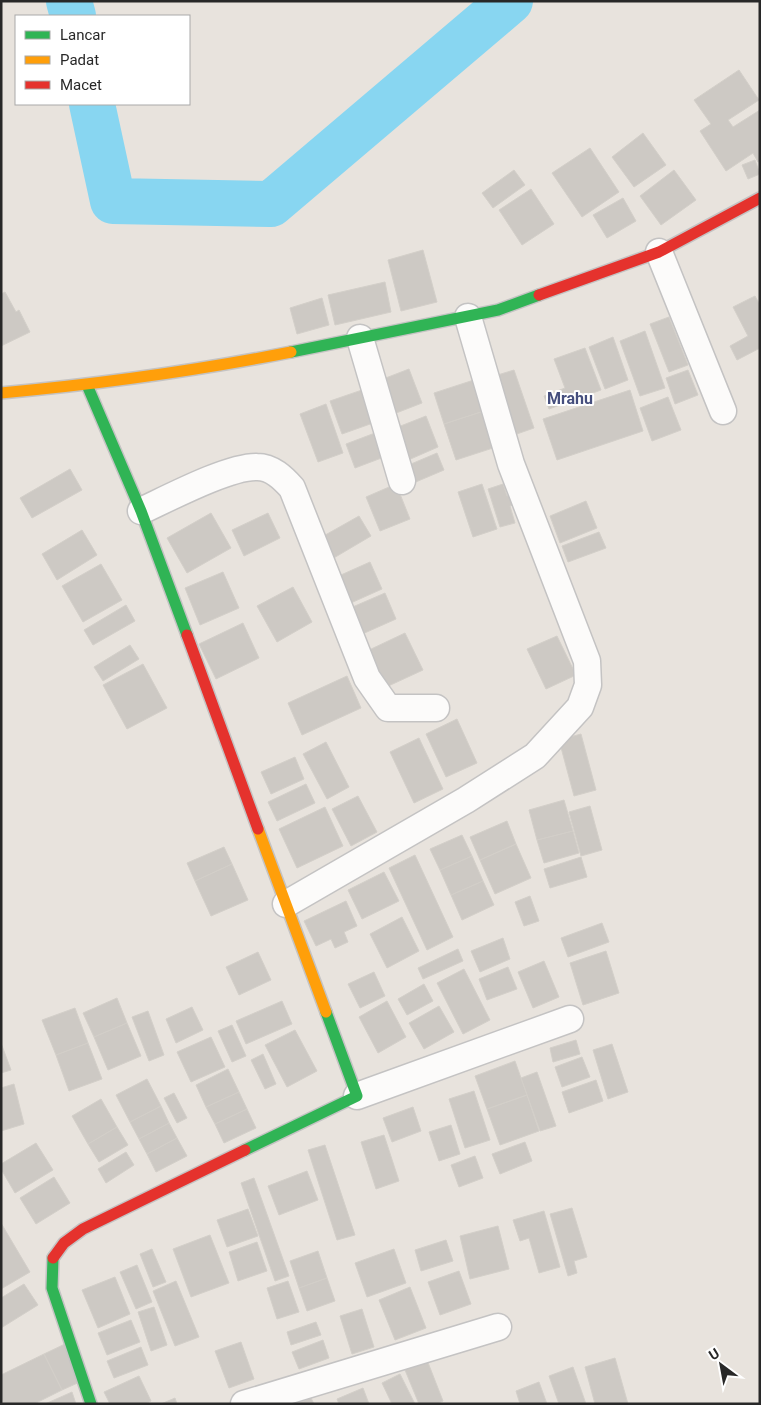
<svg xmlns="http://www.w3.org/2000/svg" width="761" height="1405" font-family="Roboto,sans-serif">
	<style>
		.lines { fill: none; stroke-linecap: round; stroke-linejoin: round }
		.river { stroke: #88d6f1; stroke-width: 46 }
		.building { fill: #cdc9c4; stroke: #d3cfc9 }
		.street-casing { stroke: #c4c3c3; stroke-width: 29 }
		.fast-casing { stroke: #c4c3c3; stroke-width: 14 }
		.slow-casing { stroke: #c4c3c3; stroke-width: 14 }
		.jam-casing { stroke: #c4c3c3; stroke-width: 14 }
		.street { stroke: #fcfbfa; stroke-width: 26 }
		.fast { stroke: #30b455; stroke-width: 11 }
		.slow { stroke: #ff9f0a; stroke-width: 11 }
		.jam { stroke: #e5322d; stroke-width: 11 }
		.labels { text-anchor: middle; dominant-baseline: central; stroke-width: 4; stroke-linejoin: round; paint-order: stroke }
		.quarter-label { font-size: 16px; font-weight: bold; fill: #454e7d; stroke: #fff }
	</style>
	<rect width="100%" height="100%" fill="#e8e3dd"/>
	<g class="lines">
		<!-- river -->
		<path class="river" d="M69 1 73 16
			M92 104 113 201 271 204 510 1"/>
	</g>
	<!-- building -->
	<path class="building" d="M739 70 759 100 728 120 733 127 760 110V161L758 162 753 153 726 171 700 131 711 124 694 100Z
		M643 133 666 165 634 187 612 157Z
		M590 148 619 192 582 217 552 173Z
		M755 160 760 174 748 179 742 165Z
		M514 170 525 185 493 208 482 193Z
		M674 170 696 200 661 225 640 196Z
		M531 189 554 224 522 245 499 210Z
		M623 198 636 221 607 238 593 215Z
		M423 250 437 302 401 311 388 260Z
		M385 282 391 312 335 325 328 295Z
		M5 292 16 312 19 310 30 332 1 346V294Z
		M755 296 760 305V348L737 360 730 346 748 336 733 307Z
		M322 298 329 325 297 334 290 308Z
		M669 317 688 365 669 372 650 324Z
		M645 331 665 388 640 396 620 341Z
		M613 337 628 380 605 389 589 347Z
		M585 348 601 390 549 409 544 396 565 388 554 359Z
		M409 369 422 403 391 415 378 381Z
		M514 370 534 428 511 436 491 377Z
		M688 370 698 395 675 404 666 378Z
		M480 378 490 409 444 424 434 393Z
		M362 390 373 423 342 434 330 401Z
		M630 390 643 431 557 460 543 419Z
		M668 397 681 430 652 441 640 408Z
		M326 404 343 453 318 462 300 414Z
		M490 409 502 445 456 460 444 424Z
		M426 416 438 447 406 461 393 429Z
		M375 433 384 457 355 468 346 444Z
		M437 453 444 470 411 484 404 467Z
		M70 469 82 490 32 518 20 498Z
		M396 484 410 519 380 531 366 497Z
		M482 484 497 529 473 537 458 492Z
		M503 484 507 496 515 494 518 503 510 506 515 523 500 527 488 489Z
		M586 501 597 528 560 543 550 516Z
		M211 513 231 548 187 573 167 538Z
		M268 513 280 538 244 556 232 530Z
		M359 516 371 536 332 559 320 538Z
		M82 530 97 555 57 580 42 554Z
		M599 532 606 548 568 562 562 546Z
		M370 562 382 589 344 606 332 579Z
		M101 564 122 600 83 622 62 586Z
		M223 572 239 608 200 625 185 588Z
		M293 587 312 622 277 642 257 606Z
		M385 593 396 619 360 635 348 609Z
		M126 605 135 621 93 645 84 630Z
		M243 623 259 658 216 679 199 644Z
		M405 633 423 670 384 688 367 651Z
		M557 636 576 675 546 689 527 649Z
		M130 645 139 659 103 681 94 667Z
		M143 664 167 708 127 729 103 685Z
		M347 676 361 708 302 735 288 703Z
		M457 719 477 763 446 777 426 734Z
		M581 734 596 790 574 796 559 740Z
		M419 738 443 789 414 803 390 752Z
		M326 742 349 787 327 799 303 754Z
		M295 757 304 779 271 794 261 772Z
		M306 784 315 803 277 821 268 802Z
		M358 796 377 832 351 846 332 809Z
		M564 800 573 831 537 840 529 810Z
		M590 806 602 850 581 856 569 812Z
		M325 807 343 846 297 868 279 829Z
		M507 821 516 844 480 860 470 837Z
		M573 831 579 853 544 863 537 840Z
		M462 835 472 856 440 870 430 849Z
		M516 844 531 878 495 894 480 860Z
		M224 847 232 864 195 881 187 863Z
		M415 855 453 937 427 950 389 868Z
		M472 856 483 881 451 895 440 870Z
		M581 857 587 877 550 888 544 869Z
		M232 864 248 900 211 916 195 881Z
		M384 872 399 901 362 919 348 890Z
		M483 881 494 905 462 920 451 895Z
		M530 896 539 921 524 926 515 902Z
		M346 901 357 926 344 932 348 942 335 948 331 939 316 946 304 921Z
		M402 917 419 951 387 968 370 934Z
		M602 923 609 942 568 957 561 938Z
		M503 938 510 959 480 972 471 951Z
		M458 949 463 961 423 979 418 968Z
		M606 951 619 993 583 1005 570 963Z
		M258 952 271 980 239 995 226 967Z
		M544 961 559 997 533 1008 518 972Z
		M508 967 517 989 487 1000 479 979Z
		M464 969 490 1020 463 1034 437 983Z
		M374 972 385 996 360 1008 348 984Z
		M424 984 433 1001 407 1015 398 999Z
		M117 998 127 1023 94 1037 83 1013Z
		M282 1001 292 1024 246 1044 236 1021Z
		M387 1001 406 1037 378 1053 359 1017Z
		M439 1006 454 1032 424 1049 409 1023Z
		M192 1007 203 1030 176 1043 166 1019Z
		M75 1008 88 1043 56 1055 42 1020Z
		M148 1011 164 1055 149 1061 132 1017Z
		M127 1023 141 1056 108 1070 94 1037Z
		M232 1025 246 1056 232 1062 218 1031Z
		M295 1030 317 1071 287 1087 265 1045Z
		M211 1037 225 1067 191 1082 177 1052Z
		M576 1040 580 1054 553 1062 550 1048Z
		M1 1043 11 1070 1 1073Z
		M88 1043 102 1079 69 1091 56 1055Z
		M612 1044 628 1092 608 1099 593 1050Z
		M263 1054 276 1084 265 1089 251 1060Z
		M582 1057 590 1077 562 1087 555 1067Z
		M515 1061 527 1095 487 1109 475 1076Z
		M228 1069 239 1092 206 1107 196 1085Z
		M537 1072 556 1126 540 1131 521 1078Z
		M147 1079 161 1106 130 1122 116 1095Z
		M596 1080 603 1101 569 1113 562 1092Z
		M14 1084 24 1124 1 1131V1088Z
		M474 1091 490 1140 465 1148 449 1099Z
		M239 1092 247 1109 215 1124 206 1107Z
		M174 1093 187 1118 177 1123 164 1098Z
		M527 1095 539 1131 500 1145 487 1109Z
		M101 1099 117 1127 88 1144 72 1116Z
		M161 1106 169 1123 139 1139 130 1122Z
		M413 1107 421 1131 392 1142 383 1118Z
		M247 1109 256 1128 224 1143 215 1124Z
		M169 1123 177 1138 147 1154 139 1139Z
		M451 1125 460 1154 439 1161 429 1132Z
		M117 1127 128 1145 99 1162 88 1144Z
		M384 1135 399 1181 376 1189 361 1142Z
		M177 1138 187 1156 156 1172 147 1154Z
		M525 1142 532 1161 500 1174 492 1154Z
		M36 1143 53 1170 15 1193 1 1169V1164Z
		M325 1145 355 1235 337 1240 308 1150Z
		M126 1152 134 1165 106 1183 98 1169Z
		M475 1156 483 1178 459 1187 451 1165Z
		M307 1171 318 1200 279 1215 268 1186Z
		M54 1177 70 1203 36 1224 20 1198Z
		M254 1178 289 1276 275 1281 241 1183Z
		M572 1208 587 1257 574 1261 577 1273 568 1276 550 1214Z
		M248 1209 258 1236 227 1247 217 1220Z
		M544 1211 560 1267 539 1273 529 1238 520 1241 513 1220Z
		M1 1223 30 1272 1 1289Z
		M498 1226 509 1269 470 1279 460 1236Z
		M210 1235 229 1283 191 1297 173 1249Z
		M446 1240 453 1261 421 1271 415 1250Z
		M257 1242 267 1271 238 1281 229 1252Z
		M152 1249 166 1282 153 1287 140 1254Z
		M394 1249 406 1283 367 1297 355 1263Z
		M318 1251 327 1278 299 1288 290 1261Z
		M137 1265 152 1302 136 1309 120 1272Z
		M459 1271 471 1304 440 1315 428 1282Z
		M115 1277 130 1314 98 1328 82 1290Z
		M327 1278 335 1301 307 1311 299 1288Z
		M176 1281 199 1337 175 1346 153 1291Z
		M288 1281 299 1312 277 1319 267 1288Z
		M24 1284 38 1305 1 1328V1298Z
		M410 1287 426 1328 395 1340 379 1300Z
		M154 1307 167 1345 151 1351 138 1312Z
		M362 1309 374 1347 352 1354 340 1316Z
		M131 1320 140 1342 107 1355 98 1333Z
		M316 1322 321 1335 291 1345 287 1332Z
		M323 1340 329 1358 299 1369 292 1352Z
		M241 1342 254 1379 229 1388 215 1351Z
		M65 1344 82 1381 62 1390 44 1354Z
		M141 1347 148 1365 114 1378 107 1361Z
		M44 1354 62 1390 34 1404H4L1 1398V1375Z
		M615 1358 628 1404H595L585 1367Z
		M427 1360 443 1401 437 1404H419L405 1370Z
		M573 1367 586 1404H559L549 1376Z
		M400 1374 415 1404H392L382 1383Z
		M139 1376 151 1401 145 1404H110L104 1392Z
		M539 1382 547 1404H520L516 1391Z
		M363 1388 369 1404H339L337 1399Z
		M72 1392 76 1404H45Z
		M175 1398 177 1404H161Z
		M311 1398 314 1404H296Z"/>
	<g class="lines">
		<!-- street casing -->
		<g class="street-casing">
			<path id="street" d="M659 252 723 411
				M360 338 402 481
				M141 511C167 499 229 466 257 467 272 467 283 478 292 488L367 678 388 708H436
				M286 904 466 800 535 756 580 707 588 685 587 661 511 464 468 317
				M357 1096 570 1019
				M244 1404 498 1327"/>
		</g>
		<!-- fast casing -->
		<g class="fast-casing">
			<path id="fast" d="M291 352 498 310 539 295
				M87 385 141 511 187 635
				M245 1150 357 1096 326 1012
				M53 1258 52 1288 91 1404"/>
		</g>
		<!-- slow casing -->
		<g class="slow-casing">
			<path id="slow" d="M1 393C99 384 195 371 291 352
				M258 829 326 1012"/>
		</g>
		<!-- jam casing -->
		<g class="jam-casing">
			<path id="jam" d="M539 295 659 252 760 198
				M187 635 258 829
				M53 1258 64 1243 83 1229 245 1150"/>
		</g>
		<!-- street -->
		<use href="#street" class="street"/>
		<!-- fast -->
		<use href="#fast" class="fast"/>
		<!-- slow -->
		<use href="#slow" class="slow"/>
		<!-- jam -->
		<use href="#jam" class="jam"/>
	</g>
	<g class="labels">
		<!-- quarter labels -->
		<g class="quarter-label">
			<text x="570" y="398">Mrahu</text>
		</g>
	</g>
	<!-- border -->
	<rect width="761" height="1405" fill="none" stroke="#282828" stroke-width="5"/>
	<!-- legend -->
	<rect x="15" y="15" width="175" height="90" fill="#ffffff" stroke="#a9a9a9"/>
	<rect x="25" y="31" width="25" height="8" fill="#30b455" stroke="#a9a9a9"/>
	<text x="60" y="40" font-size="15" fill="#282828">Lancar</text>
	<rect x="25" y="56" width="25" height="8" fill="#ff9f0a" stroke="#a9a9a9"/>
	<text x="60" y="65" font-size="15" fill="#282828">Padat</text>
	<rect x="25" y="81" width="25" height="8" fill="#e5322d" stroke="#a9a9a9"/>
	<text x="60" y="90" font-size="15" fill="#282828">Macet</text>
	<!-- north arrow -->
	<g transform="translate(721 1365) rotate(328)" stroke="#ffffff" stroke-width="4" paint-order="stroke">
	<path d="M0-4L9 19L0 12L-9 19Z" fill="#282828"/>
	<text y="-8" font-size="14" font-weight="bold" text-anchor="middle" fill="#282828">U</text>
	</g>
</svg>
